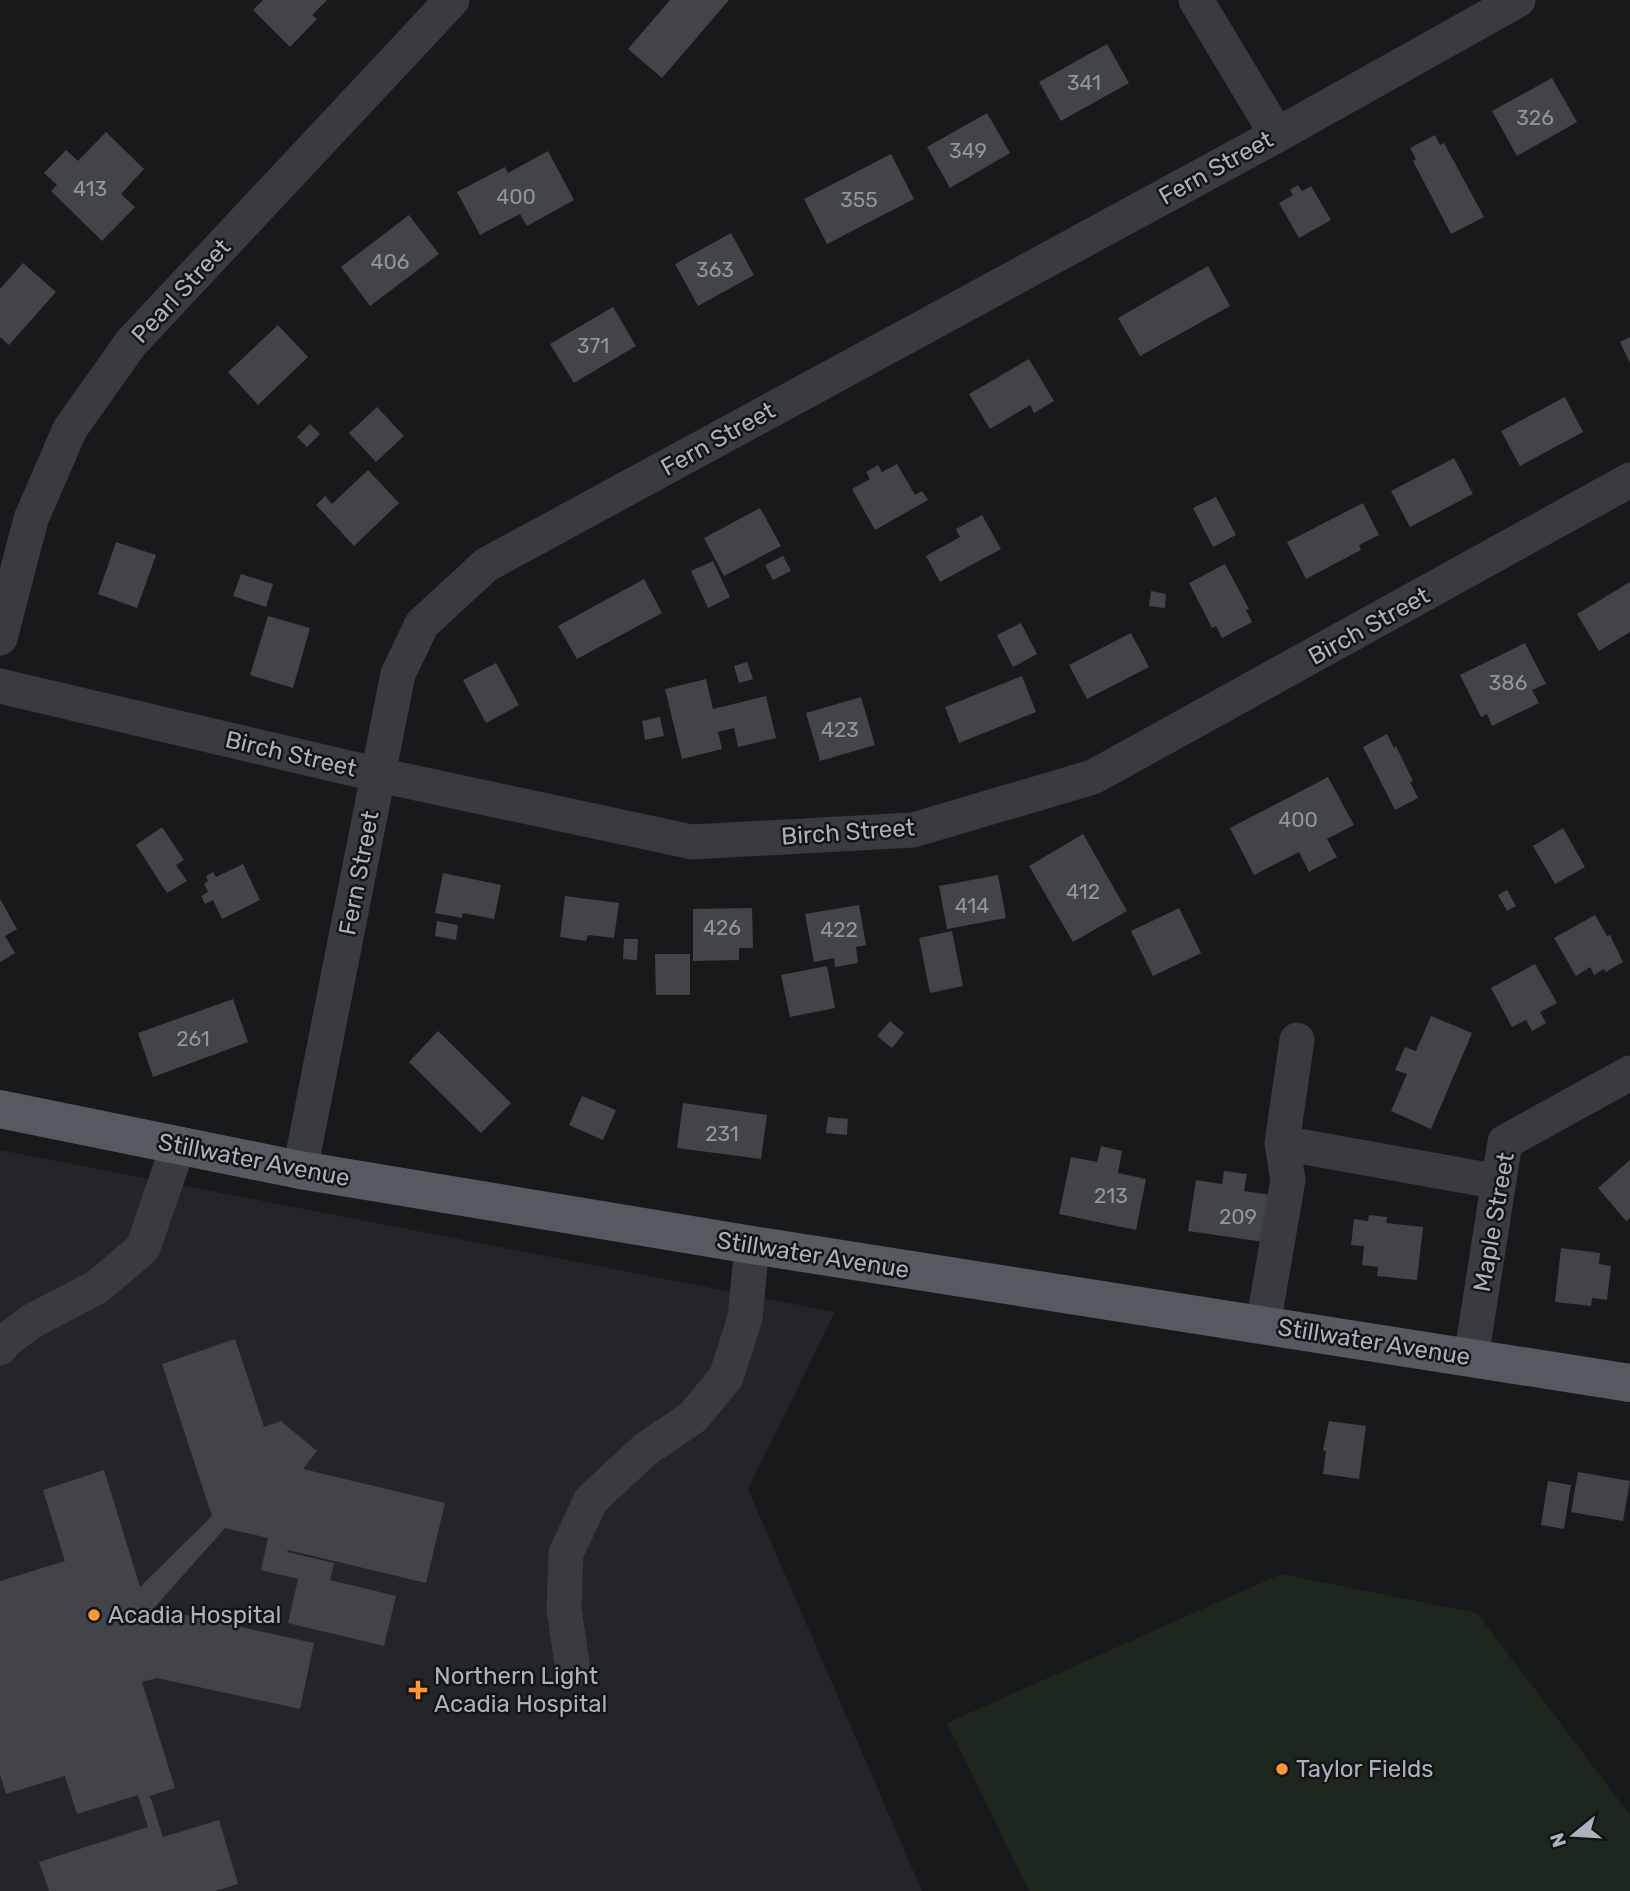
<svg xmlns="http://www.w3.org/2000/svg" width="1630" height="1891" font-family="Rubik,sans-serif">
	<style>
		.built { fill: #242528 }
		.green { fill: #1e271e }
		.building { fill: #424448 }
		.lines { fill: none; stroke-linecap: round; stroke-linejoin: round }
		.minor { stroke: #393b40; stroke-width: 35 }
		.major { stroke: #555960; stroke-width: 38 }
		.poi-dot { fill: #ff982d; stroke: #131416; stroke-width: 2.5 }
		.labels { text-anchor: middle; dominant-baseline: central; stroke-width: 5; stroke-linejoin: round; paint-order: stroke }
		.number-label { font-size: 21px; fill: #90969f }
		.street-label { font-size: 24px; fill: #aab2bc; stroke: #131416 }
		.poi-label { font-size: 24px; fill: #aab2bc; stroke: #131416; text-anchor: start }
	</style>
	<rect width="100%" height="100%" fill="#18191b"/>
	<!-- built -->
	<path class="built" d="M0 1150 835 1312 748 1489 922 1891H0Z"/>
	<!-- green -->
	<path class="green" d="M1281 1574 1477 1613 1630 1815V1891H1029L947 1723Z"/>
	<!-- building -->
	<path class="building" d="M263 0H327L312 15 317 19 290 47 253 10Z
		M670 0H729L662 78 628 49Z
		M1107 44 1129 83 1061 121 1039 82Z
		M1552 78 1577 122 1517 156 1492 111Z
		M987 113 1010 153 950 188 927 147Z
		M106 132 144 169 121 194 135 207 102 241 51 191 57 185 44 173 66 150 78 161Z
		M1435 135 1440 145 1444 143 1484 217 1451 234 1413 161 1416 159 1410 148Z
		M548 151 574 200 527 226 520 214 480 235 457 192 505 167 508 173Z
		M891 154 914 199 827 244 804 199Z
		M1298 185 1302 191 1311 186 1331 220 1299 238 1279 203 1293 195 1290 190Z
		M409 215 439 254 370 306 341 267Z
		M731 233 754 275 698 306 675 264Z
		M23 263 56 292 9 345 0 337V289Z
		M1208 266 1230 306 1140 356 1118 318Z
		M613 307 636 346 574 383 550 344Z
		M278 325 308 357 258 405 228 372Z
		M1630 337V363L1620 342Z
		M1029 359 1054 401 1034 413 1030 405 990 429 969 394Z
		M1565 397 1583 432 1520 466 1501 431Z
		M377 407 404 436 376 462 349 433Z
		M310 424 320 434 307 447 297 437Z
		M1454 458 1473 494 1410 527 1391 491Z
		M897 464 915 495 922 491 928 500 875 530 852 489 870 479 866 472 878 465 882 472Z
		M368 470 399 503 354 546 316 505 325 496 332 504Z
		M1216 497 1236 535 1213 547 1193 508Z
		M1363 503 1379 535 1359 545 1361 550 1306 579 1287 542Z
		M760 508 781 546 724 576 704 538Z
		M982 515 1001 549 940 582 926 556 960 537 956 529Z
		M116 542 156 555 137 608 98 594Z
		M783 556 791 571 773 580 765 565Z
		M713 561 730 597 708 608 691 571Z
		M1225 564 1249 609 1246 610 1252 622 1222 638 1216 626 1212 628 1189 583Z
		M241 574 273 584 266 607 233 596Z
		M644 579 662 613 577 659 558 626Z
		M1630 582V632L1599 651 1577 614Z
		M1151 591 1166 594 1165 608 1149 606Z
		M268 616 310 628 293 688 250 675Z
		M1021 623 1037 654 1013 667 997 635Z
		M1131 633 1149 667 1087 699 1069 665Z
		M1525 643 1546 684 1532 690 1539 703 1492 726 1487 714 1481 717 1460 675Z
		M747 662 753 679 739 683 734 666Z
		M496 663 519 705 486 723 463 680Z
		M1022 676 1036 712 959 743 945 707Z
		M706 679 713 709 766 696 776 738 738 747 734 728 718 732 722 749 682 759 665 689Z
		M861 697 875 745 820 761 806 713Z
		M660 717 664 736 645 740 642 721Z
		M1387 734 1394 748 1396 746 1413 781 1410 782 1418 798 1395 810 1363 747Z
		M1328 777 1354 825 1327 839 1337 857 1309 872 1299 852 1254 875 1230 828Z
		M162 827 184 860 176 865 187 881 167 893 136 845Z
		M1563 828 1585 867 1555 884 1533 846Z
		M1083 834 1127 911 1073 942 1029 866Z
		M243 864 260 900 222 919 213 900 205 904 201 896 208 892 204 884 208 881 206 876 213 872 216 877Z
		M443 873 501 885 494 919 463 913 462 918 435 913Z
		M998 875 1006 918 947 929 939 886Z
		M1507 890 1516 906 1507 911 1498 895Z
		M565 896 619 903 614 938 588 935 586 941 560 937Z
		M0 899 17 929 5 936 15 953 0 962Z
		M859 905 866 945 856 947 858 963 835 967 834 958 814 962 805 914Z
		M752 908 753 948H739V960L693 961V909Z
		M1179 908 1201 953 1153 976 1131 931Z
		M1595 915 1607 936 1610 935 1623 962 1606 972 1604 969 1594 975 1590 967 1576 976 1554 938Z
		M437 921 458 925 456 940 435 936Z
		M952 931 963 986 930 993 919 938Z
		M624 939H638L637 960 623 959Z
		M655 954H690V995H656Z
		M1535 964 1557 1003 1540 1012 1546 1023 1532 1031 1526 1020 1512 1027 1491 988Z
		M827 966 835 1008 790 1017 781 975Z
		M233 999 248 1042 153 1077 138 1033Z
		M1431 1016 1472 1033 1431 1129 1391 1111 1407 1074 1395 1070 1405 1047 1416 1051Z
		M890 1021 904 1033 892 1048 877 1036Z
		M438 1031 511 1103 481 1133 409 1062Z
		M582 1096 616 1110 603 1140 569 1125Z
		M683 1103 767 1115 761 1159 677 1148Z
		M828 1117 848 1119 847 1135 826 1133Z
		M1101 1146 1122 1151 1118 1173 1146 1179 1136 1230 1059 1214 1071 1157 1097 1162Z
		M1630 1160V1218L1626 1221 1598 1188Z
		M1224 1171 1247 1174 1244 1191 1271 1195 1264 1242 1188 1231 1196 1180 1222 1184Z
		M1369 1215 1387 1217 1386 1223 1423 1227 1417 1280 1377 1276 1378 1267 1362 1265 1364 1246 1351 1245 1354 1219 1368 1221Z
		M1561 1248 1600 1253 1599 1264 1611 1266 1607 1300 1592 1298 1591 1306 1555 1302Z
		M235 1339 264 1427 281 1421 317 1451 303 1469 445 1503 426 1583 288 1550 287 1552 334 1563 330 1580 396 1596 384 1646 288 1623 298 1579 261 1570 268 1538 225 1528 154 1608 314 1643 300 1709 157 1678 142 1682 175 1788 150 1796 163 1837 219 1820 238 1884 216 1891H49L39 1862 148 1827 138 1795 77 1814 65 1776 6 1794 0 1774V1581L65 1561 43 1490 104 1470 140 1587 212 1516 162 1364Z
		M1329 1421 1366 1426 1359 1479 1323 1474 1326 1451 1323 1450Z
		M1578 1472 1630 1481 1623 1521 1571 1512Z
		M1548 1481 1571 1485 1564 1529 1541 1525Z"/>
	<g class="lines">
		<!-- minor -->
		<path class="minor" d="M1196 0 1277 135
			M0 638 31 519 70 429 131 343 452 0
			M0 686 379 775 692 842 913 830 1093 777 1630 480
			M1282 1143 1499 1182
			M300 1170 398 674 422 624 486 565 1277 135 1518 0
			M1263 1325 1288 1180 1282 1143 1297 1040
			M0 1348 5 1341 32 1321 97 1287 143 1248 178 1146
			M1471 1358 1505 1142 1630 1073
			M573 1670 564 1609 566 1553 591 1500 646 1449 693 1417 726 1377 745 1318 752 1245"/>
		<!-- major -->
		<path class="major" d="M0 1109 300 1170 752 1245 1630 1383"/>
	</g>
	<!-- markers -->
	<g class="poi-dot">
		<circle cx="94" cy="1615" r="7"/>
		<path d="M414.5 1679.5h7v7h7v7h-7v7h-7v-7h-7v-7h7z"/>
		<circle cx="1282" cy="1769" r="7"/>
	</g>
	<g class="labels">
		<!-- number labels -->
		<g class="number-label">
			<text x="1084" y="82">341</text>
			<text x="1535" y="117">326</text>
			<text x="968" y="150">349</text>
			<text x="90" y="188">413</text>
			<text x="516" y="196">400</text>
			<text x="859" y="199">355</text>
			<text x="390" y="261">406</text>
			<text x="715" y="269">363</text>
			<text x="593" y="345">371</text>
			<text x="1508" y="682">386</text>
			<text x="840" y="729">423</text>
			<text x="1298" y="819">400</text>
			<text x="1083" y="891">412</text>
			<text x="972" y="905">414</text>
			<text x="722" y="927">426</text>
			<text x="839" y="929">422</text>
			<text x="193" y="1038">261</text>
			<text x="722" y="1133">231</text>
			<text x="1111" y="1195">213</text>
			<text x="1238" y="1216">209</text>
		</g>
		<!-- street labels -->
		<g class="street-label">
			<text transform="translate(1216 168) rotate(-29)">Fern Street</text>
			<text transform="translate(181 291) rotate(-47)">Pearl Street</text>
			<text transform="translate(718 439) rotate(-29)">Fern Street</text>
			<text transform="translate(1369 626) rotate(-29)">Birch Street</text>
			<text transform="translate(291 754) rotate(13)">Birch Street</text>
			<text transform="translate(848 832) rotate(-4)">Birch Street</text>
			<text transform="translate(359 873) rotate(-79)">Fern Street</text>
			<text transform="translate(254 1160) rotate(11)">Stillwater Avenue</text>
			<text transform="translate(1494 1222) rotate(-80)">Maple Street</text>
			<text transform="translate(813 1255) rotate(9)">Stillwater Avenue</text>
			<text transform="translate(1374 1342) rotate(9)">Stillwater Avenue</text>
		</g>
		<!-- poi labels -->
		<g class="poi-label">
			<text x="108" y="1615">Acadia Hospital</text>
			<text x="434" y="1676">Northern Light<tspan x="434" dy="28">Acadia Hospital</tspan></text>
			<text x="1296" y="1769">Taylor Fields</text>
		</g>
	</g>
	<!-- north arrow -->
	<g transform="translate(1574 1835) rotate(252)" stroke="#131416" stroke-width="5" paint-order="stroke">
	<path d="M0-5L12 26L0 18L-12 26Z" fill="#aab2bc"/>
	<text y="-10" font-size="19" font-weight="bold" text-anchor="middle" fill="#aab2bc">N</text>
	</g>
</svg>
